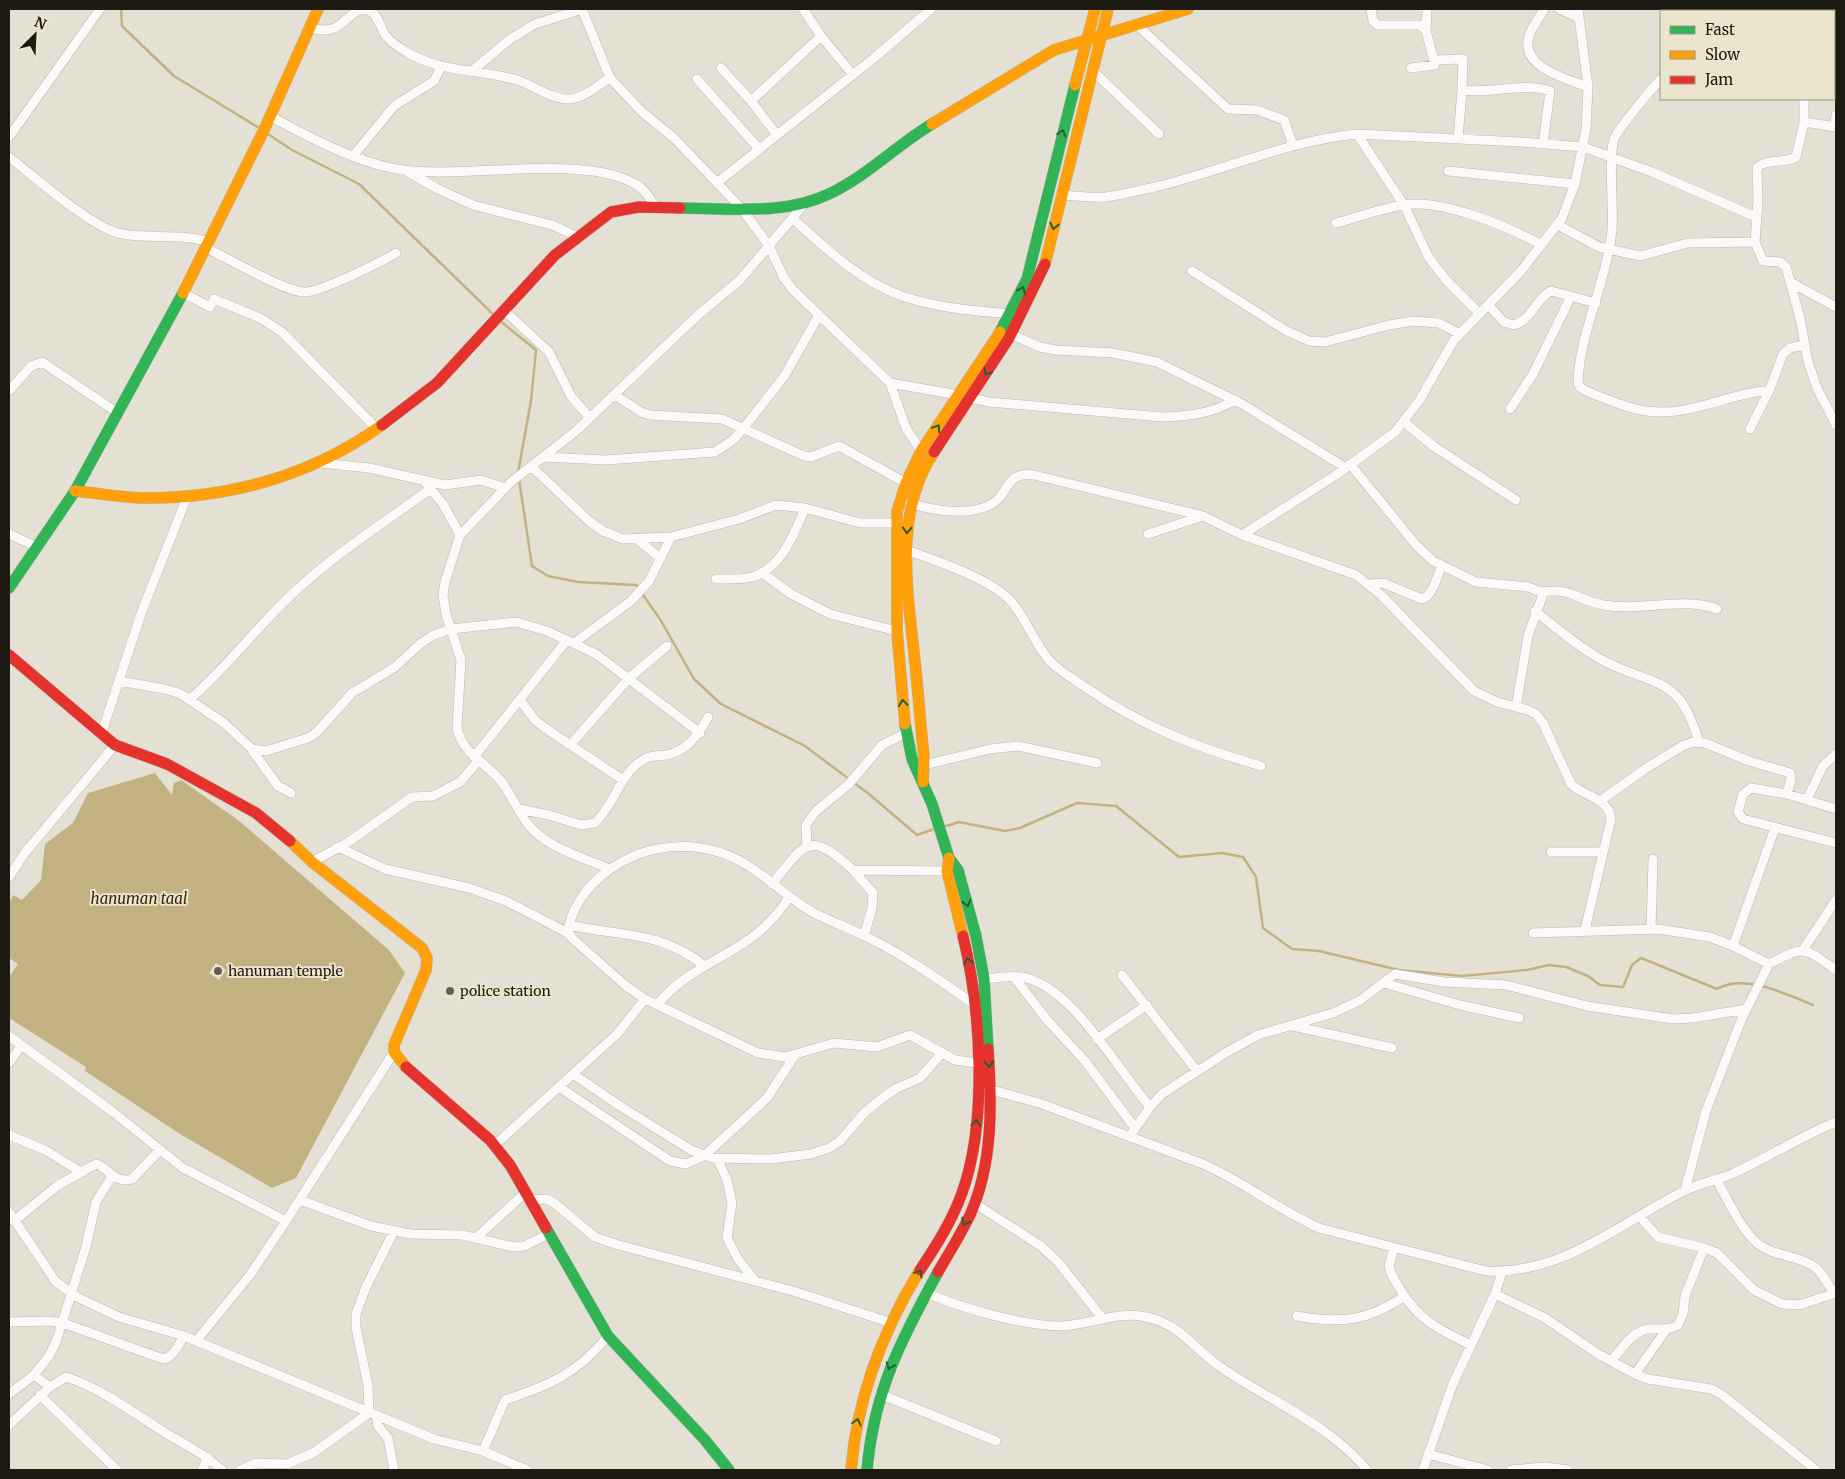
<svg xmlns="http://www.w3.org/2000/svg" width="1845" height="1479" font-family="Merriweather,serif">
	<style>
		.water { fill: #c3b281; fill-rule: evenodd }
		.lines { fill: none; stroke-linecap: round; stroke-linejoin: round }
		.stream { stroke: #c3b281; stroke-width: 2.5 }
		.street-casing { stroke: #bcb8ae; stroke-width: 10 }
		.fast-casing { stroke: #bcb8ae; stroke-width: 12 }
		.slow-casing { stroke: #bcb8ae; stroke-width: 12 }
		.jam-casing { stroke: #bcb8ae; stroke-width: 12 }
		.street { stroke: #fbfaf9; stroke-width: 9 }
		.fast { stroke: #30b455; stroke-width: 11 }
		.slow { stroke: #ff9f0a; stroke-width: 11 }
		.jam { stroke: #e5322d; stroke-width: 11 }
		.oneway { stroke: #255f30 }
		.poi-dot { fill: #625f55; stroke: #ece4cd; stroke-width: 2 }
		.labels { text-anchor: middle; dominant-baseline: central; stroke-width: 4; stroke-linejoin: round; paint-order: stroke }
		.poi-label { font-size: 14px; fill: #1c1a11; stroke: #ece4cd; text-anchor: start }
		.water-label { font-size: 15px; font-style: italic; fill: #32290b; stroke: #ece4cd }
	</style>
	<rect width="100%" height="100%" fill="#e5e0d4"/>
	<!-- water -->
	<path class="water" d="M155 773 172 795 174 783 181 780 238 820 389 950 405 973 296 1178 272 1188 180 1134 85 1071 86 1067 9 1018V977L18 964 9 958V904L13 895 22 900 41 880 45 844 73 823 88 793ZM216 963 226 970 219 980 209 973Z"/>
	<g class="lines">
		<!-- stream -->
		<path class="stream" d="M121 9 122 26 174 76 261 129
			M265 132 292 150 359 184 495 316
			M499 320 536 350 531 401 518 473
			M519 479 532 566 548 576 578 582 636 585 660 619 694 679 721 704 805 746 869 794 917 835 937 828
			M943 827 959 822 1005 831 1020 828 1077 803 1116 806 1179 857 1222 853 1243 857 1256 877 1263 928 1292 949 1319 951 1399 970 1462 976 1527 970 1549 965 1566 967 1588 976 1600 985 1623 987 1632 965 1641 958 1717 989C1744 973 1786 994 1813 1005"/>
		<!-- street casing -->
		<g class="street-casing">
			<path id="street" d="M582 9 610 78 642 112 674 138 742 209 769 246 784 278 793 290 890 383 958 395
				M803 9 821 36 853 75
				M1371 9 1373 21 1378 25H1421L1426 31
				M1544 9C1539 18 1532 27 1529 36 1519 68 1568 79 1588 87
				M1559 9 1579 18
				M1805 11V9
				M1136 24 1228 109 1257 110 1284 120 1293 145
				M309 28C319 30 329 32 338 26 348 20 357 5 370 11 378 15 381 29 386 36 391 43 403 50 410 54 444 73 481 69 517 80 533 85 552 100 570 99 584 98 598 85 610 78
				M1834 28H1836
				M1434 60 1463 59 1462 90C1490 94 1524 82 1550 91L1543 144
				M721 68 751 101 777 135
				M1411 68 1435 65 1426 31 1427 9
				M472 71 509 40 535 24 583 9
				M1093 71 1159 134
				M697 79 759 149
				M1661 79C1652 88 1619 128 1614 139 1608 157 1614 207 1612 230 1607 280 1579 335 1578 383L1580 387 1586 391C1636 411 1655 420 1709 404 1728 399 1749 391 1769 391
				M1804 99V122L1796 157C1784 164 1765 158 1757 168L1758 201 1755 242 1763 261 1780 262 1786 267 1800 318 1808 362 1817 388 1836 425
				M751 101 821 36
				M270 116C308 137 359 164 403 170 465 179 591 152 640 187 646 191 651 201 656 207
				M1804 122 1836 127
				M1835 127 1836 115
				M1357 134 1404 205 1429 258 1447 281 1480 314
				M9 137 100 9
				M1458 139 1462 90
				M354 155 394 106 434 81 441 67
				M9 157C35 177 93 229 122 234 151 239 180 233 209 242
				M1448 171 1575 184
				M408 172 438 189 473 205 552 225 578 237
				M718 182 874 58 931 9
				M1061 195C1076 196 1091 198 1106 197 1121 195 1136 191 1151 188 1221 172 1285 141 1357 134L1521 142 1583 147 1652 172 1756 217
				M792 218C825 248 862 283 905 297 939 308 975 311 1011 314
				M1336 223C1358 217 1380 209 1403 205 1442 198 1508 227 1542 245
				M1558 225 1599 247 1640 256 1688 243 1755 242
				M206 248C228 258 283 291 304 292 319 293 381 262 396 253
				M1192 271 1285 330 1309 341 1325 342 1389 325 1413 321 1439 323 1460 334
				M1790 282 1836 307
				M183 293 210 307 214 299 260 318 282 332 377 429
				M1489 306 1504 322 1514 325C1532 320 1535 299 1551 291L1596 303
				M505 311 549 352 571 396 589 417
				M1012 335 1040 347 1056 350 1113 353 1157 362 1242 404 1346 468
				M890 383 906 428 921 451
				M9 391 31 366 42 362 118 413
				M615 395 641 412 650 415 722 419 804 456 811 457 839 446 906 483
				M971 398 989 402 1162 417C1188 416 1212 414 1235 400
				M1510 409 1533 374 1571 296
				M1404 422 1433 446 1516 500
				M1750 429 1769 391 1783 354 1790 348 1805 345
				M543 457 606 460 715 452 733 440 743 429 785 375 819 315
				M321 463 369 468 445 485 481 480 505 488
				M1350 464 1416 545 1433 561 1476 582 1528 587 1541 592 1542 597 1528 636 1516 707
				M531 466 589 521 603 531 623 539 671 537 739 519 776 505 805 508 860 523H896
				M424 481 443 504 460 535 445 582 443 595 446 614 461 660 457 728C462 753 485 762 500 780 511 793 517 810 527 823 546 848 582 857 610 869
				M910 503C934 511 967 516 990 505 1011 495 1003 471 1034 475L1203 516 1242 535 1356 575 1381 595 1474 691 1497 702 1528 710 1536 714 1543 723 1571 784C1585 797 1609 798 1611 819L1585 930
				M9 534 37 547
				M1148 534 1203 516
				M460 535 511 482 576 431 698 315 740 280 805 203
				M1242 535 1336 475 1395 432 1419 401 1454 340 1521 271 1562 218 1575 184 1586 129 1588 87 1578 9
				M638 540 660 558
				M906 550C936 561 996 580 1014 605 1029 624 1036 648 1054 665 1064 674 1077 681 1088 689 1145 728 1196 747 1261 766
				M762 573 791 594 830 614 897 631
				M716 579C728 579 740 580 752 577 781 569 795 533 805 508
				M1370 584 1383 583 1422 599C1433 596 1437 576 1442 565
				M1541 592C1571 587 1577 600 1603 605 1641 612 1681 596 1717 609
				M1535 611C1557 628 1579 648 1604 661 1657 688 1679 674 1699 742
				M574 643 631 601 649 581 671 537
				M119 681 165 689 181 694 224 723 252 749 266 751 308 738 317 732 352 693 395 667 421 643 434 635 451 629 516 622 547 631 596 654 700 733
				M190 699C225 669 252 633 285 601 328 558 381 525 429 490
				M520 700 535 720 545 728 623 780
				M101 735 142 611 187 497
				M571 744 629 678 667 646
				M252 750 278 786 291 793
				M474 757 567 640
				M924 765 990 749 1018 746 1097 763
				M1807 799 1823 766 1836 754
				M1600 801 1645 769 1682 746 1693 742 1705 743 1749 761 1790 773 1791 779 1787 794
				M519 809 549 815 581 825 595 823C614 805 619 776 641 761 649 755 658 756 667 755 687 751 699 734 708 717
				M1836 809 1787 794 1751 788 1743 794 1738 812 1743 819 1836 843
				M807 846 806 825 816 811 848 785 882 745 906 733
				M338 847 385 869 469 888 506 901 568 933
				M1551 852H1603
				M312 862 347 843 412 797 433 796 460 782 479 760
				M853 870 873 893 872 908 864 936
				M9 877 24 854 115 745
				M772 884C806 843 808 829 853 870L947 871
				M569 925C622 937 659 930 705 966
				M1651 929 1653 859
				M1533 933 1658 929 1710 937 1733 946 1769 964C1806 945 1803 947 1836 970
				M1733 946 1775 828
				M1803 950 1836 900
				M1122 975 1197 1071
				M1014 977 1048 1021 1085 1061 1135 1128
				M984 979C998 978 1016 974 1030 979 1076 994 1118 1070 1150 1107
				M1384 983 1460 1005 1519 1018
				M657 1005C697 956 753 956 789 897
				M975 1005C941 981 907 957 869 938 851 929 832 922 814 913 792 901 774 883 753 869 708 838 649 839 605 873 587 886 570 910 568 933L573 939 626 986 645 999 758 1053 785 1057 834 1043 877 1047 910 1035 955 1060 977 1063
				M1293 1026 1392 1048
				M9 1036 113 1112 183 1168 286 1221 394 1052
				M1097 1039 1147 1005
				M9 1063 21 1046
				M573 1074 620 1106 691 1150 712 1158 770 1159 811 1154 829 1148 840 1141 864 1113 881 1099 895 1089 920 1078 942 1053
				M978 1086 1042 1104 1203 1164C1244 1182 1279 1210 1319 1228L1486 1271C1562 1275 1620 1223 1684 1191 1700 1183 1718 1180 1734 1173 1769 1157 1801 1136 1836 1122
				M559 1087 670 1161 686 1164 704 1156 767 1098 795 1055
				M9 1135 45 1150 81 1172
				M1130 1136 1150 1107 1162 1094 1227 1052 1258 1035 1333 1013 1359 1001 1395 974 1444 982 1506 985 1587 1006 1672 1019 1693 1018 1747 1009
				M495 1145 617 1034 645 999
				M717 1158 727 1180 732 1203 727 1238 738 1259 755 1281
				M1716 1179C1728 1200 1740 1228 1758 1244 1775 1257 1799 1255 1815 1267 1823 1274 1828 1284 1833 1292
				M1685 1190 1706 1111 1742 1018 1769 964
				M300 1200 371 1226 410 1234 462 1235 514 1247 524 1246 549 1234
				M529 1200 546 1199 553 1202 595 1237 615 1244 793 1291 892 1323
				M974 1203 1041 1246 1058 1262 1103 1319
				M9 1212 56 1282 77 1297 119 1317 184 1336 434 1439 483 1451 505 1400C550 1385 577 1374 608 1336
				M1640 1217 1658 1237 1704 1248 1717 1253 1754 1290 1782 1304 1799 1305 1836 1293
				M14 1221 57 1186 92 1166 97 1164C110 1170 116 1184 132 1179L160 1150
				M477 1237 526 1192
				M1394 1248 1389 1266 1391 1273C1412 1315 1430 1326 1471 1345
				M926 1293C962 1308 1023 1326 1062 1326 1088 1325 1115 1312 1141 1316 1180 1322 1192 1348 1222 1368 1270 1401 1329 1424 1367 1470
				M1495 1294 1545 1318 1598 1354 1635 1374 1648 1379 1711 1389 1721 1394 1816 1470
				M1297 1316C1341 1324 1368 1321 1405 1296
				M9 1322 49 1321 63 1323 163 1359C174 1357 178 1345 184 1336
				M196 1341 250 1275 286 1221
				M1611 1361C1621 1350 1633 1329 1651 1329 1661 1328 1668 1331 1678 1325L1683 1314 1685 1296 1704 1248
				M1635 1374 1666 1330
				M34 1375 49 1356 56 1342 86 1247 96 1202 112 1176
				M9 1394 34 1375 50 1387
				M880 1394 996 1441
				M40 1395 117 1470
				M376 1415 378 1426 388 1438 394 1470
				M9 1425 50 1387 66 1377C103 1389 135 1414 167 1434 187 1445 205 1455 222 1470
				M483 1451 527 1470
				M1428 1454 1488 1470
				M202 1470 208 1457
				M240 1470 257 1463 287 1464 313 1453 369 1413 368 1385 356 1328V1314L366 1287 394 1231
				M1423 1470 1452 1386 1495 1294 1502 1272
				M1511 1470 1545 1467 1568 1470"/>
		</g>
		<!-- fast casing -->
		<g class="fast-casing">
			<path id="fast" d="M680 208C729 208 785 216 831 193 868 175 897 145 932 124
				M1000 332 1027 279 1075 85
				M9 588 75 491 183 293
				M905 724 912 759 932 804 949 858 958 870 976 936 984 979 988 1049
				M546 1228 608 1336 705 1440 729 1470
				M867 1470C874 1391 901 1340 938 1272"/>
		</g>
		<!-- slow casing -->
		<g class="slow-casing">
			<path id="slow" d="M1075 85 1095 9
				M932 124 1054 50 1188 9
				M1045 264 1108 9
				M183 293 264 130 318 9
				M75 491C99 493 123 498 147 498 231 498 313 475 382 425
				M905 724 897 631V512L906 483 921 451 1000 332
				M923 782 924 756C920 722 918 687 914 653 907 587 894 511 934 452
				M290 841 312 862 422 948 427 958 426 970 394 1045V1052L406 1067
				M949 858 947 871 963 936
				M851 1470C857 1398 882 1332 920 1270"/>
		</g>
		<!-- jam casing -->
		<g class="jam-casing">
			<path id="jam" d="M382 425 437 383 555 255 611 212 639 207 680 208
				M934 452 1009 338 1045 264
				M9 655 115 745 167 764 256 813 290 841
				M406 1067 490 1140 510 1165 546 1228
				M920 1270C936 1246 952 1221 962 1193 988 1121 981 1010 963 936
				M938 1272C949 1253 961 1234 970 1215 993 1164 992 1104 988 1049"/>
		</g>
		<!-- street -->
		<use href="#street" class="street"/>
		<!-- fast -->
		<use href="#fast" class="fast"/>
		<!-- slow -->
		<use href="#slow" class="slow"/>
		<!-- jam -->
		<use href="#jam" class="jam"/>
	</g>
	<!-- one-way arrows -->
	<defs><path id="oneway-chevron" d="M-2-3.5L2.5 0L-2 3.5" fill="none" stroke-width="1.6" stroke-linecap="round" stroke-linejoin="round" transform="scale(1.25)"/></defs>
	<g class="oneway">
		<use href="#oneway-chevron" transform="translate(1062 133) rotate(-75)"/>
		<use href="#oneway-chevron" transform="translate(1054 226) rotate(102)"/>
		<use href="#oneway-chevron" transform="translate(1022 290) rotate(-66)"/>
		<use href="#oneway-chevron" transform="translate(987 372) rotate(123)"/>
		<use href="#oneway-chevron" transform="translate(937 428) rotate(-57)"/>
		<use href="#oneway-chevron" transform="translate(907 530) rotate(93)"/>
		<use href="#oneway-chevron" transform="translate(903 703) rotate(-96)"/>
		<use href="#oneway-chevron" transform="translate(967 903) rotate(75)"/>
		<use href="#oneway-chevron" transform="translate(968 961) rotate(-102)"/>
		<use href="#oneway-chevron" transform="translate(989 1064) rotate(86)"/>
		<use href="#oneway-chevron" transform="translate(976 1123) rotate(-87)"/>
		<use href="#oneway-chevron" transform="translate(965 1222) rotate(117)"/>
		<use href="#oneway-chevron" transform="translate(919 1273) rotate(-59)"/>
		<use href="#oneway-chevron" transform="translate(890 1366) rotate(110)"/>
		<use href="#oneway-chevron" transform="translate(857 1422) rotate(-75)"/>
	</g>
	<!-- markers -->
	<g class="poi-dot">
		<circle cx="218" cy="971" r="5"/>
		<circle cx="450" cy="991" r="5"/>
	</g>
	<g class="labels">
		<!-- poi labels -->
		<g class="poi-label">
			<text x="228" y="971">hanuman temple</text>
			<text x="460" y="991">police station</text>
		</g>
		<!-- water labels -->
		<g class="water-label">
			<text x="139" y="898">hanuman taal</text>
		</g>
	</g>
	<!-- border -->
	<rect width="1845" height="1479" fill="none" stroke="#1c1a11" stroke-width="20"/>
	<!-- legend -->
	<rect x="1660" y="10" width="175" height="90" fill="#ece4cd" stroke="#999382"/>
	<rect x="1670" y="26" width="25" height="8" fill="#30b455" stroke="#999382"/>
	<text x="1705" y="35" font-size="15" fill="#1c1a11">Fast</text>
	<rect x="1670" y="51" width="25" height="8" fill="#ff9f0a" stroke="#999382"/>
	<text x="1705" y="60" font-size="15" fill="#1c1a11">Slow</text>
	<rect x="1670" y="76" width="25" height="8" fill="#e5322d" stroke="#999382"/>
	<text x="1705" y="85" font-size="15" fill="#1c1a11">Jam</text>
	<!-- north arrow -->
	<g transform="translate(35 35) rotate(24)" stroke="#ece4cd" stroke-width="4" paint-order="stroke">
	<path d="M0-4L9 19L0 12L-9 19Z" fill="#1c1a11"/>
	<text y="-8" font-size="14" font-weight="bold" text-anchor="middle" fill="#1c1a11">N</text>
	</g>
</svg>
